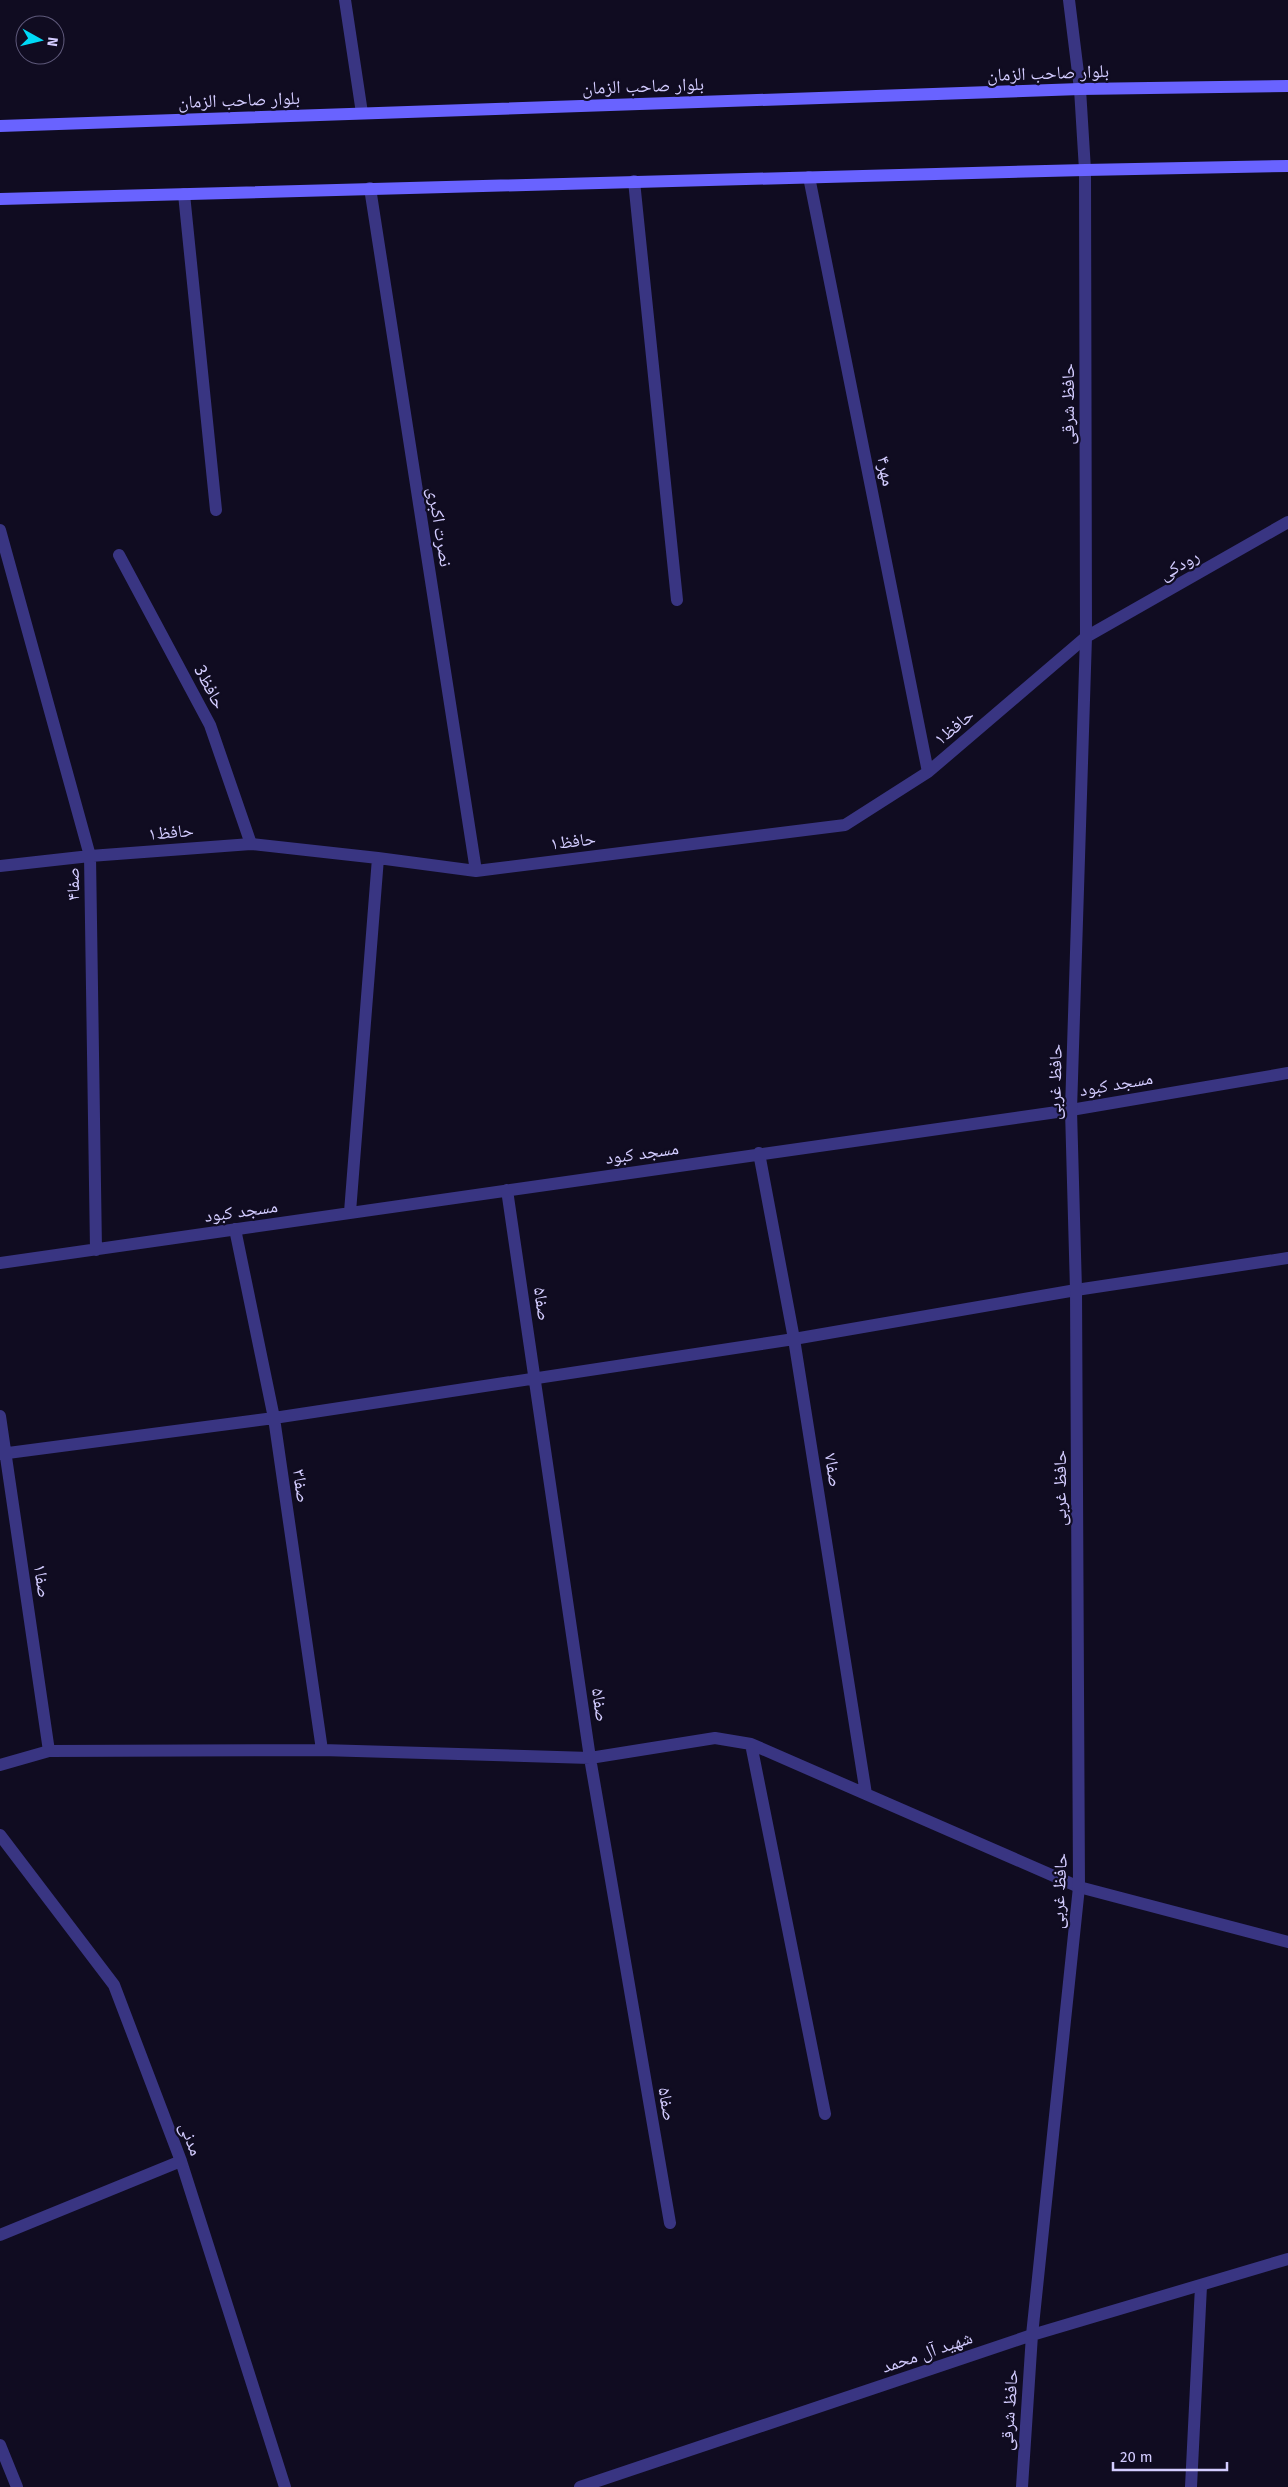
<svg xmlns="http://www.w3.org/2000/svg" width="1288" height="2487" font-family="'Fira Sans','Noto Naskh Arabic',sans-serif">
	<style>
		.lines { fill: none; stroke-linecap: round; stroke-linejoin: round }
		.service { stroke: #393582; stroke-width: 12 }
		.minor { stroke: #393582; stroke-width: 12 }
		.tertiary { stroke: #393582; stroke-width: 12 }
		.secondary { stroke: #6963ff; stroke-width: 12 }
		.labels { text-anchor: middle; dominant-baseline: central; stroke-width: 4.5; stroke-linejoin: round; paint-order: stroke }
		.street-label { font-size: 18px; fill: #d3ccff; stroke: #100c21 }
	</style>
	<rect width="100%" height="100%" fill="#100c21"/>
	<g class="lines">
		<!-- service -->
		<path class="service" d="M119 555 210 725 251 844"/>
		<!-- minor -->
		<path class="minor" d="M345 0 362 113
			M809 177 928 772
			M634 181 677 600
			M370 188 476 871
			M184 194 216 510
			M0 530 90 856 96 1250
			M0 866 90 856 251 844 378 858 476 871 845 825 928 772 1086 637 1288 522
			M759 1153 794 1339 866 1794
			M507 1190 590 1758 670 2223
			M350 1212 378 858
			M235 1229 274 1418 322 1750
			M0 1263 1071 1110 1288 1073
			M0 1416 49 1751
			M0 1454 274 1418 794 1339 1076 1290 1288 1258
			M751 1744 825 2114
			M0 1765 49 1751 322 1750 590 1758 715 1738 751 1744 1079 1887 1288 1942
			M0 1835 114 1985 181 2161 285 2487
			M0 2235 181 2161
			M0 2445 17 2487
			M1191 2487 1201 2286"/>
		<!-- tertiary -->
		<path class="tertiary" d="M580 2487 1032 2335 1288 2259
			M1022 2487 1032 2335 1079 1887 1076 1290 1071 1110 1086 637 1085 170 1080 89 1069 0"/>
		<!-- secondary -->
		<path class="secondary" d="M0 126 1080 89 1288 86
			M0 199 1085 170 1288 166"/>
	</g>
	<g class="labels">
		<!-- street labels -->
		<g class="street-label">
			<text transform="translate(1048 73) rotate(-2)">بلوار صاحب الزمان</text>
			<text transform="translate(643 86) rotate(-2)">بلوار صاحب الزمان</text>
			<text transform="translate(239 100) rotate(-2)">بلوار صاحب الزمان</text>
			<text transform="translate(1068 404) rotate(-90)">حافظ شرقی</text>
			<text transform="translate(886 471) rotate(79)">مهر۴</text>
			<text transform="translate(440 527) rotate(81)">نصرت اکبری</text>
			<text transform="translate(1179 565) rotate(-30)">رودکی</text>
			<text transform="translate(210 687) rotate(62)">حافظ3</text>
			<text transform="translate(954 727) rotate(-40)">حافظ۱</text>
			<text transform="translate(171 832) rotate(-5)">حافظ۱</text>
			<text transform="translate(573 841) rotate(-7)">حافظ۱</text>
			<text transform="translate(73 884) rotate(-91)">صفا۴</text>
			<text transform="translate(1055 1082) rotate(-89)">حافظ غربی</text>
			<text transform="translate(1116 1084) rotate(-10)">مسجد کبود</text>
			<text transform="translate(642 1153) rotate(-8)">مسجد کبود</text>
			<text transform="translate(241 1211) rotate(-8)">مسجد کبود</text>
			<text transform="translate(542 1304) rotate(82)">صفا۵</text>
			<text transform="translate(833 1470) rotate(81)">صفا۷</text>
			<text transform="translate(301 1486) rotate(82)">صفا۳</text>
			<text transform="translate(1060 1488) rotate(-90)">حافظ غربی</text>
			<text transform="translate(42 1581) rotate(82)">صفا۱</text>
			<text transform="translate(600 1705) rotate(82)">صفا۵</text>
			<text transform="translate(1059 1891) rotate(-87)">حافظ غربی</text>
			<text transform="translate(667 2104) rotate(80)">صفا۵</text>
			<text transform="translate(191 2139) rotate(70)">مدنی</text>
			<text transform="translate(927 2352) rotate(-19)">شهید آل محمد</text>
			<text transform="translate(1009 2410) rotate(-86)">حافظ شرقی</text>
		</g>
	</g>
	<!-- north arrow -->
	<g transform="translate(40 40) rotate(98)"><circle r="24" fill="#100c21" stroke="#5e597a"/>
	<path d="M0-4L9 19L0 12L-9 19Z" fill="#00daf7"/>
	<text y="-8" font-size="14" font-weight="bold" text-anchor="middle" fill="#d3ccff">N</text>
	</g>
	<!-- scale -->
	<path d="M1113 2462v8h114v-8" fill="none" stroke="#d3ccff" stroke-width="2.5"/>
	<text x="1120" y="2462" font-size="15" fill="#d3ccff" stroke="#100c21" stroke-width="4" paint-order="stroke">20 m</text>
</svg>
